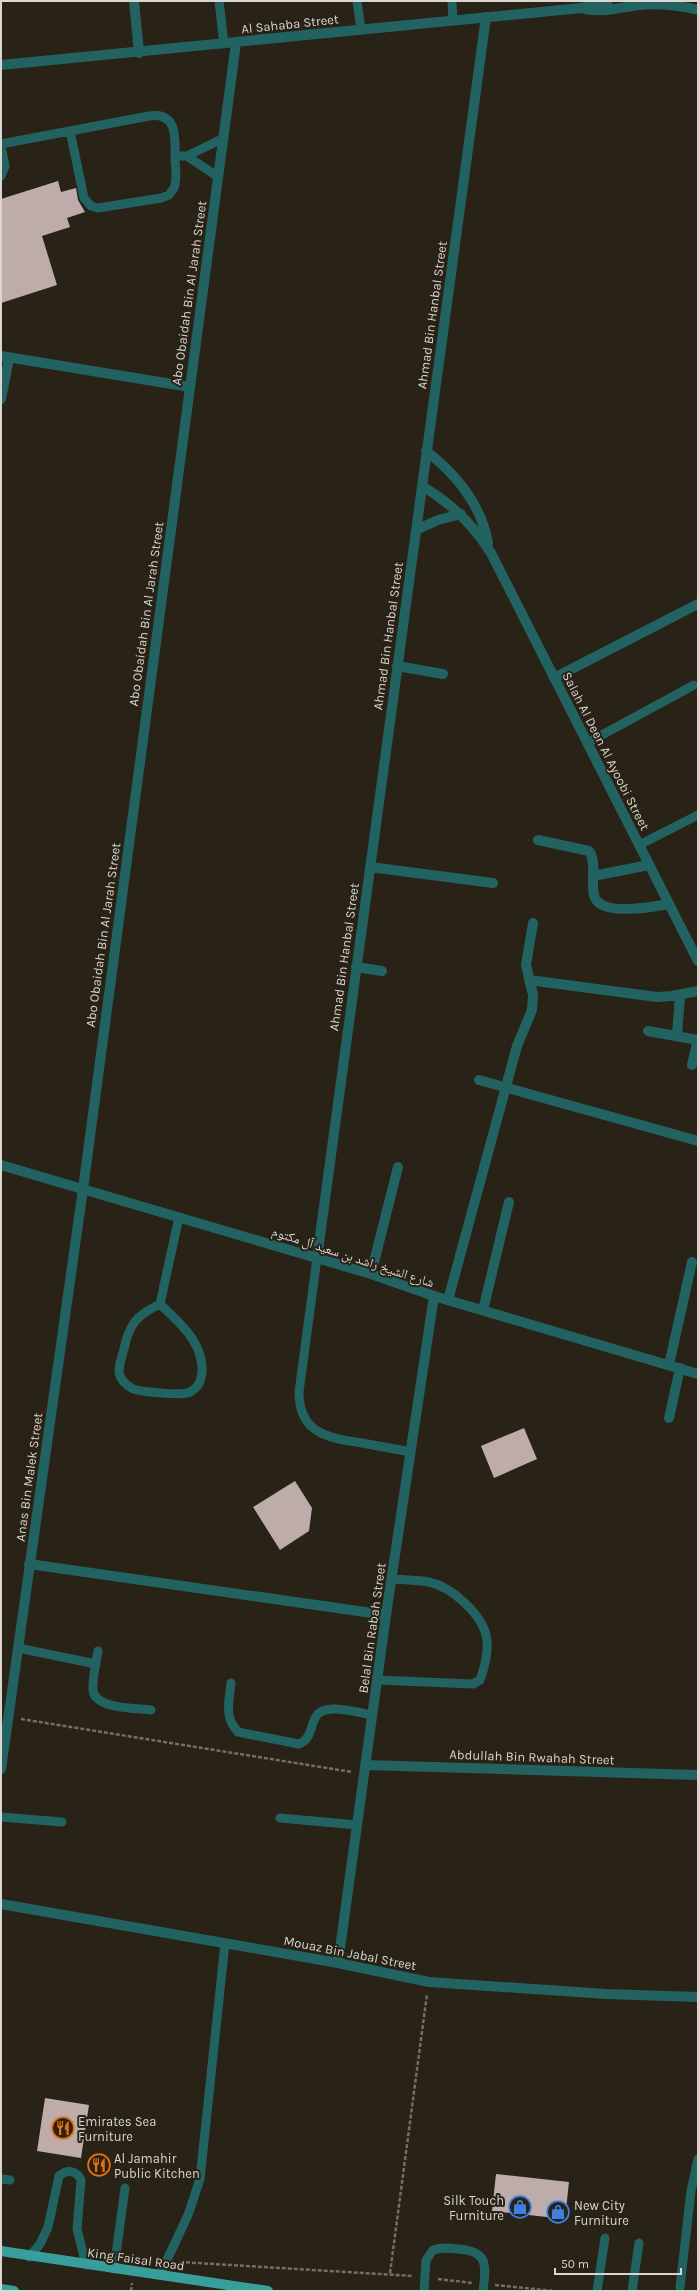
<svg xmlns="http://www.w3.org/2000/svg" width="699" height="2292" font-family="Karla,'Noto Naskh Arabic',sans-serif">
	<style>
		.building { fill: #beacaa }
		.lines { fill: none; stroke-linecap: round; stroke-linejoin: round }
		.path { stroke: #746f66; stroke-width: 2.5; stroke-dasharray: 4 2; stroke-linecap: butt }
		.service { stroke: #226361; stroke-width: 9 }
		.minor { stroke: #226361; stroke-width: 10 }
		.tertiary { stroke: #226361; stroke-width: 10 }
		.primary { stroke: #389e9b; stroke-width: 10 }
		.labels { text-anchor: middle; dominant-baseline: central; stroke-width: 4; stroke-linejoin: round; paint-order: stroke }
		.street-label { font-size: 13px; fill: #dad6cf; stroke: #282217 }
		.poi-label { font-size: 13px; fill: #dad6cf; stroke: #282217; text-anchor: start }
	</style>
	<rect width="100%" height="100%" fill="#282217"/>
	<!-- building -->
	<path class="building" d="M58 181 61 192 76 188 78 200 85 212 67 218 70 227 42 236 57 285 1 303V199Z
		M524 1428 537 1459 494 1478 481 1446Z
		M295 1481 312 1508 309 1531 280 1550 253 1507Z
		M45 2098 89 2105 81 2158 37 2151Z
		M496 2174 569 2182 565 2219 492 2211Z"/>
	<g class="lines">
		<!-- path -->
		<path class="path" d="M21 1719 352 1772
			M180 2262 413 2276
			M390 2273 427 1994
			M438 2279 472 2283
			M495 2285 554 2291
			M131 2291 132 2283"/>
		<!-- service -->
		<path class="service" d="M219 1 224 44
			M357 1 361 30
			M452 1 453 21
			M1 144 149 116C179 111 175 141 175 160 176 169 177 180 174 188L169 195 161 198 98 208 91 206 84 198 70 131
			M1 145 5 166 1 176
			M175 156H187L224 138
			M187 156 218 177
			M587 743 694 685
			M639 845 698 815
			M317 1258 299 1392C299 1434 329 1438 362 1443 379 1446 395 1449 411 1452
			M160 1304C171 1315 185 1326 193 1340 202 1354 209 1382 190 1392 183 1396 142 1392 133 1389 128 1386 122 1382 120 1376 117 1368 122 1357 124 1349 129 1324 137 1315 160 1304Z
			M160 1304 179 1217
			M18 1648 96 1664
			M98 1651C96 1663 92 1679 93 1691 96 1709 136 1708 151 1710
			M377 1680 473 1684 480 1680C484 1669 488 1653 487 1641 485 1616 452 1587 429 1582 417 1580 404 1580 392 1579
			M231 1683C229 1702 224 1718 238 1732L299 1744C318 1737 305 1710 332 1709 345 1708 360 1713 372 1715
			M1 1817 62 1822
			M280 1818 357 1825
			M1 2179 10 2180
			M29 2257 40 2244 48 2227 59 2176C67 2169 76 2170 81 2180L77 2229 86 2265
			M114 2269 125 2188
			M160 2275 188 2215 200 2179 225 1943
			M680 2287 691 2191 698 2159
			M424 2291 426 2260 433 2250C442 2247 450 2248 458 2249 489 2251 486 2266 483 2291
			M597 2291 605 2238
			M632 2291 639 2243"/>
		<!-- minor -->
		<path class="minor" d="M134 1 139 53
			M1 356 190 387
			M1 399 9 358
			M426 451C456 474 481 505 488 543
			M422 486C451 503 473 524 491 553L698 961
			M416 530 438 520 461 514
			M397 666 443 674
			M554 678 698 604
			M538 840 589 851C595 859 593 871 593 881 593 888 592 895 597 901 609 915 653 907 669 904
			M370 867 493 883
			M593 876 649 865
			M356 967 382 971
			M529 980 657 997 672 996 698 991
			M648 1031 698 1040
			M677 1036 680 995
			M692 1065 698 1039
			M479 1080 698 1141
			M317 1258 486 17
			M371 1274 398 1167
			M448 1300 517 1046 532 1010 533 995 526 965 533 923
			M483 1310 509 1202
			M669 1365 692 1262
			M669 1418 680 1368
			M29 1564 386 1615
			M365 1765 698 1775
			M1 1769 83 1189 236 43
			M1 1904 338 1963 429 1982 606 1994 698 1997
			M338 1963 386 1615 434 1296"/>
		<!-- tertiary -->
		<path class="tertiary" d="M581 8C602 14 619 7 640 5 660 3 678 5 698 10
			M1 65 581 8 608 1
			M1 1165 371 1274 434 1296 698 1374"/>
		<!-- primary -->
		<path class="primary" d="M1 2251 268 2291
			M1 2289 14 2291"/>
	</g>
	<!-- icons -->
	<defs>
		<g id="restaurant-ring" transform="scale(1.15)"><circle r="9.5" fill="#282217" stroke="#e8710a" stroke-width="1.5"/><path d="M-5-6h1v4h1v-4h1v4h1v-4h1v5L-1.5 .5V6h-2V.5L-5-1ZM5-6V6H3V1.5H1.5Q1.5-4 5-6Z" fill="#e8710a"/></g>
		<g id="shop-ring" transform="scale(1.15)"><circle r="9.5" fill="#282217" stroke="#3f7fe0" stroke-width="1.5"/><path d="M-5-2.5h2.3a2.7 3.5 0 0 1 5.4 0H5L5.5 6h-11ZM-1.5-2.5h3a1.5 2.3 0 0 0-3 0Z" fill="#3f7fe0"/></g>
	</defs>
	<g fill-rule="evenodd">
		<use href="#restaurant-ring" x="63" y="2128"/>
		<use href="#restaurant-ring" x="99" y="2165"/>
		<use href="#shop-ring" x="520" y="2207"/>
		<use href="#shop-ring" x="558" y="2212"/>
	</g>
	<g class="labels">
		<!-- street labels -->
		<g class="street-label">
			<text transform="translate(290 24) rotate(-6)">Al Sahaba Street</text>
			<text transform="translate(189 293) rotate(-82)">Abo Obaidah Bin Al Jarah Street</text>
			<text transform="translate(432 315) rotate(-82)">Ahmad Bin Hanbal Street</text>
			<text transform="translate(146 614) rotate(-82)">Abo Obaidah Bin Al Jarah Street</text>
			<text transform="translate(388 636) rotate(-82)">Ahmad Bin Hanbal Street</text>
			<text transform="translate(606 751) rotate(63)">Salah Al Deen Al Ayoobi Street</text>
			<text transform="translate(103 935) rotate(-82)">Abo Obaidah Bin Al Jarah Street</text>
			<text transform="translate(344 957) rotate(-82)">Ahmad Bin Hanbal Street</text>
			<text transform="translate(353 1257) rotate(18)">شارع الشيخ راشد بن سعيد آل مكتوم</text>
			<text transform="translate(29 1477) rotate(-82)">Anas Bin Malek Street</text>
			<text transform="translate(372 1628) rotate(-82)">Belal Bin Rabah Street</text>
			<text transform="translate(532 1757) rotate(2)">Abdullah Bin Rwahah Street</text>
			<text transform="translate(350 1953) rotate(11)">Mouaz Bin Jabal Street</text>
			<text transform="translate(136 2259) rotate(8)">King Faisal Road</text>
		</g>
		<!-- poi labels -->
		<g class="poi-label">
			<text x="78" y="2121">Emirates Sea<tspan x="78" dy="15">Furniture</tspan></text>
			<text x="114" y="2158">Al Jamahir<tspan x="114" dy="15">Public Kitchen</tspan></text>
			<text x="504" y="2200" text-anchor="end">Silk Touch<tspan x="504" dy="15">Furniture</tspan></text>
			<text x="574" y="2205">New City<tspan x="574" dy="15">Furniture</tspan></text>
		</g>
	</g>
	<!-- border -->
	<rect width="699" height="2292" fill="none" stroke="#dad6cf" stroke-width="4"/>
	<!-- scale -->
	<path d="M555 2268v6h126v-6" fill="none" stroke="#dad6cf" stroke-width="2"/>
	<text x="561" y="2268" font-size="12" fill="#dad6cf" stroke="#282217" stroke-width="3" paint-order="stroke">50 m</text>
</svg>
